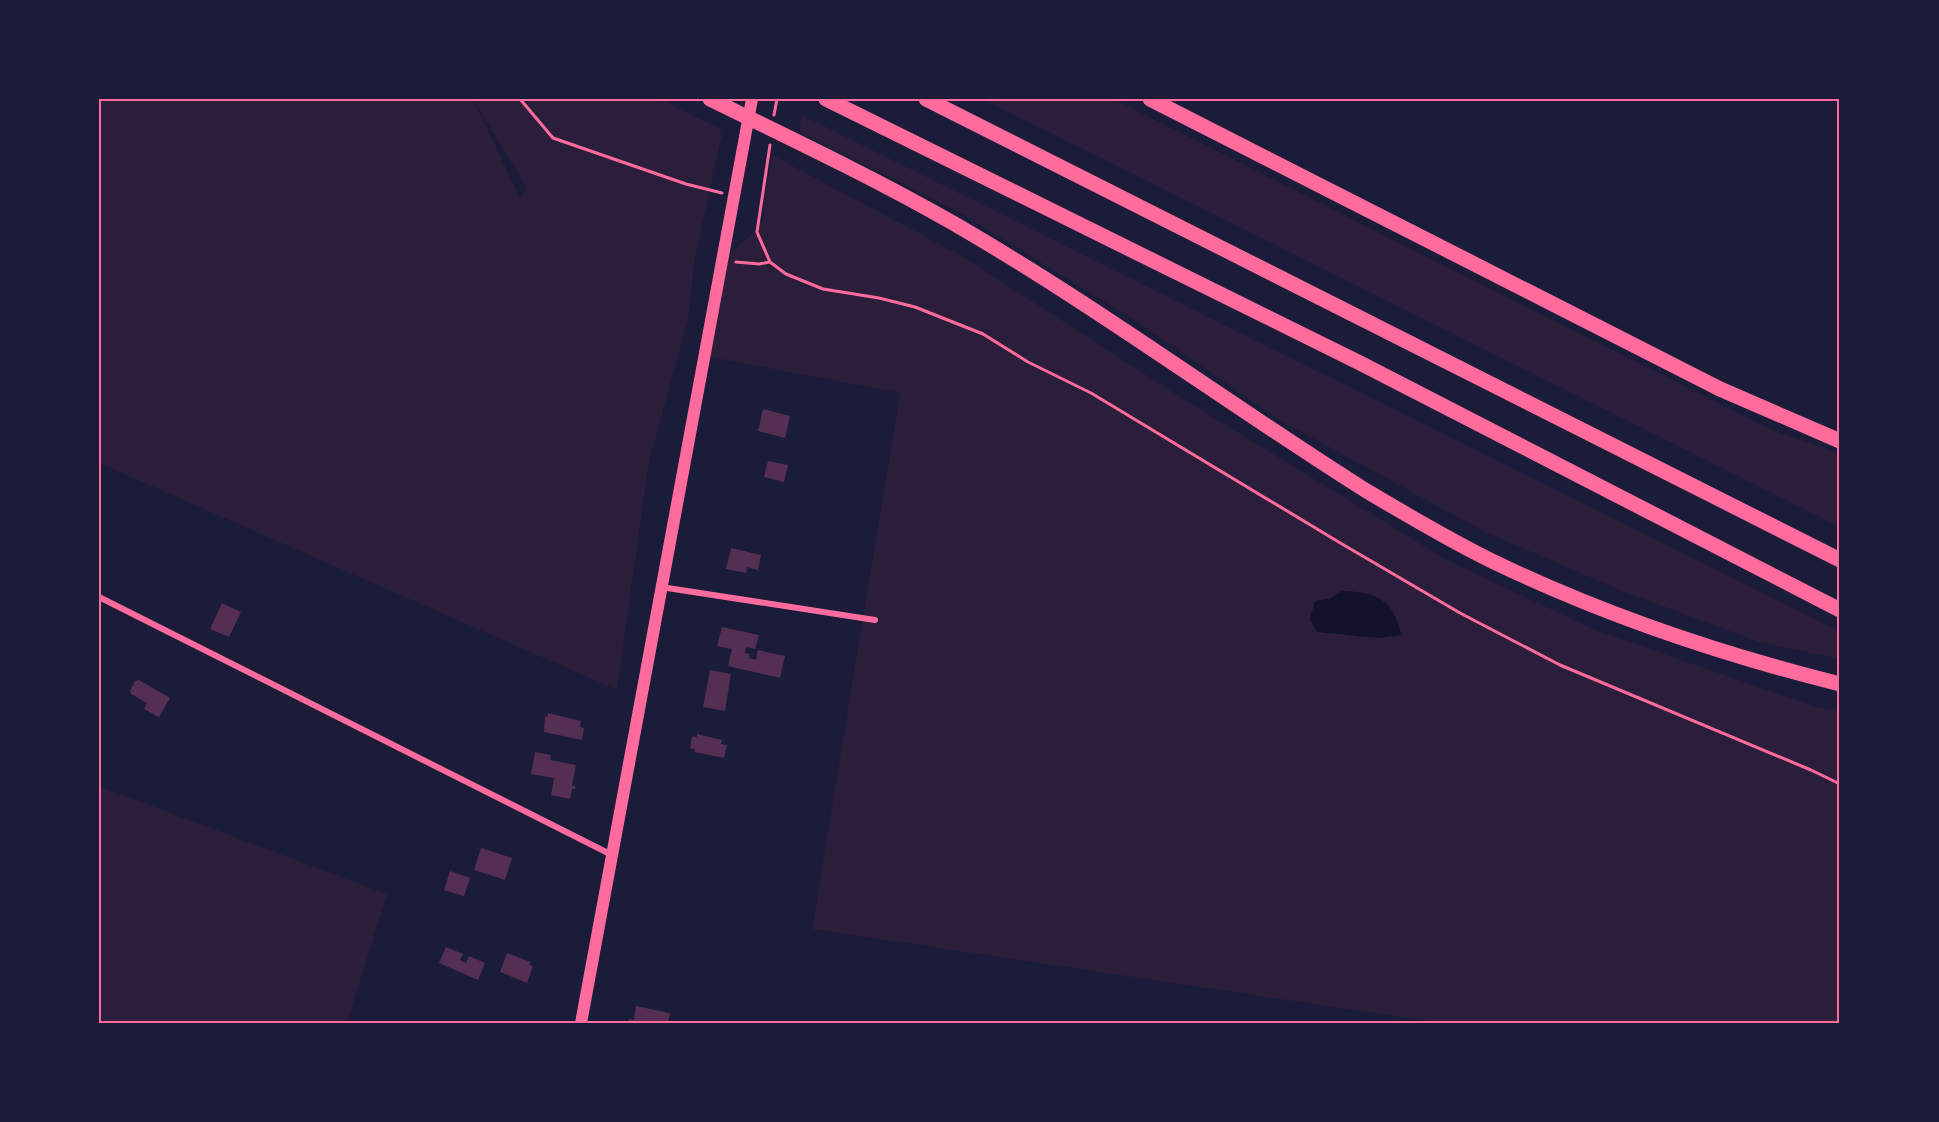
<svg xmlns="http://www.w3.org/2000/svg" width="1939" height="1122" font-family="Signika,sans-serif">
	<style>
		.green { fill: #2a1e3b; fill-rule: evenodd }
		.water { fill: #12122b }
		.building { fill: #542f53 }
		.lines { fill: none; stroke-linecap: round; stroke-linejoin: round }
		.path { stroke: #ff6b9d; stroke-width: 3 }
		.minor { stroke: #ff6b9d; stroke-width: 6 }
		.secondary { stroke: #ff6b9d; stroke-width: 12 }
		.motorway { stroke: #ff6b9d; stroke-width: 15 }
		.neatline { fill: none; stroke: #ff6b9d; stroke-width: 2 }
	</style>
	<rect width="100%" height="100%" fill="#1b1b3a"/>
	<!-- green -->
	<path class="green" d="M99 99H659L723 130 694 263 688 320 649 461 617 690 99 463ZM474 101 527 188 520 196H519Z
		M983 99H1114L1765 427 1840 454V527Z
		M802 115 1840 631V659L1759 642 1622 591 1485 532 1278 419 1136 321 955 210 799 132Z
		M772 155 962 256 1185 400 1447 560 1593 629 1816 707 1840 712V1023H1441L812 929 900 393 705 356 723 261 763 223 764 199Z
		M99 786 387 894 347 1023H99Z"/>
	<!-- water -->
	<path class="water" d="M1343 591C1377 592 1394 600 1401 635L1379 638 1317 632 1310 619 1315 601 1328 599Z"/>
	<!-- building -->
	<path class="building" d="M763 409 790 416 785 438 758 431Z
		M768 461 788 465 784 482 764 477Z
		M731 548 761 555 758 570 747 567 746 573 726 569Z
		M222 603 241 612 229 637 210 629Z
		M722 627 759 635 755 649 746 647 745 653 750 654 749 658 756 660 758 650 785 656 780 678 728 666 732 649 717 646Z
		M710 670 731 674 725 711 703 707Z
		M139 680 170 698 159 717 144 709 147 703 131 694 130 691 135 681Z
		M548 713 581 721 580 727 584 728 582 740 544 732 545 716 547 717Z
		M697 734 722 740 721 744 727 745 724 758 694 752 695 749 690 748 692 736 697 737Z
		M535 752 551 755 550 760 576 765 572 786H575V789H572L570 799 551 795 554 778 531 774Z
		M481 848 512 858 505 880 474 870Z
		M450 871 470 878 464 896 444 890Z
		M446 947 463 954 460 960 466 963 469 956 485 963 478 980 439 963Z
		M507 953 531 962 529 965 533 966 527 983 500 972Z
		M636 1006 670 1013 668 1023H628L629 1019 634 1020Z"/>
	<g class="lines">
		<!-- path -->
		<path class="path" d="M520 99 553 138 686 184 722 193
			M774 115 777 99
			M770 145 757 232 770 262 786 274 823 289 879 298 915 307 983 334 1028 362 1091 393 1342 544 1460 613 1560 665 1811 770 1840 784
			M736 262 759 264 770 262"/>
		<!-- minor -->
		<path class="minor" d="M661 587 875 620
			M99 597 612 855"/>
		<!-- secondary -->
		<path class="secondary" d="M581 1023 752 99"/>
		<!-- motorway -->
		<path class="motorway" d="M710 99C792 139 874 178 953 223 1095 305 1227 403 1365 490 1407 515 1449 540 1492 561 1604 615 1720 654 1840 684
			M826 99 1360 363 1840 610
			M926 99 1840 560
			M1150 99 1720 389 1840 441"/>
	</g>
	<!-- border -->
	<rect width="1939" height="1122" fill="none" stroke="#1b1b3a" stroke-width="201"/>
	<rect x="100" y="100" width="1738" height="922" class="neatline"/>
</svg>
